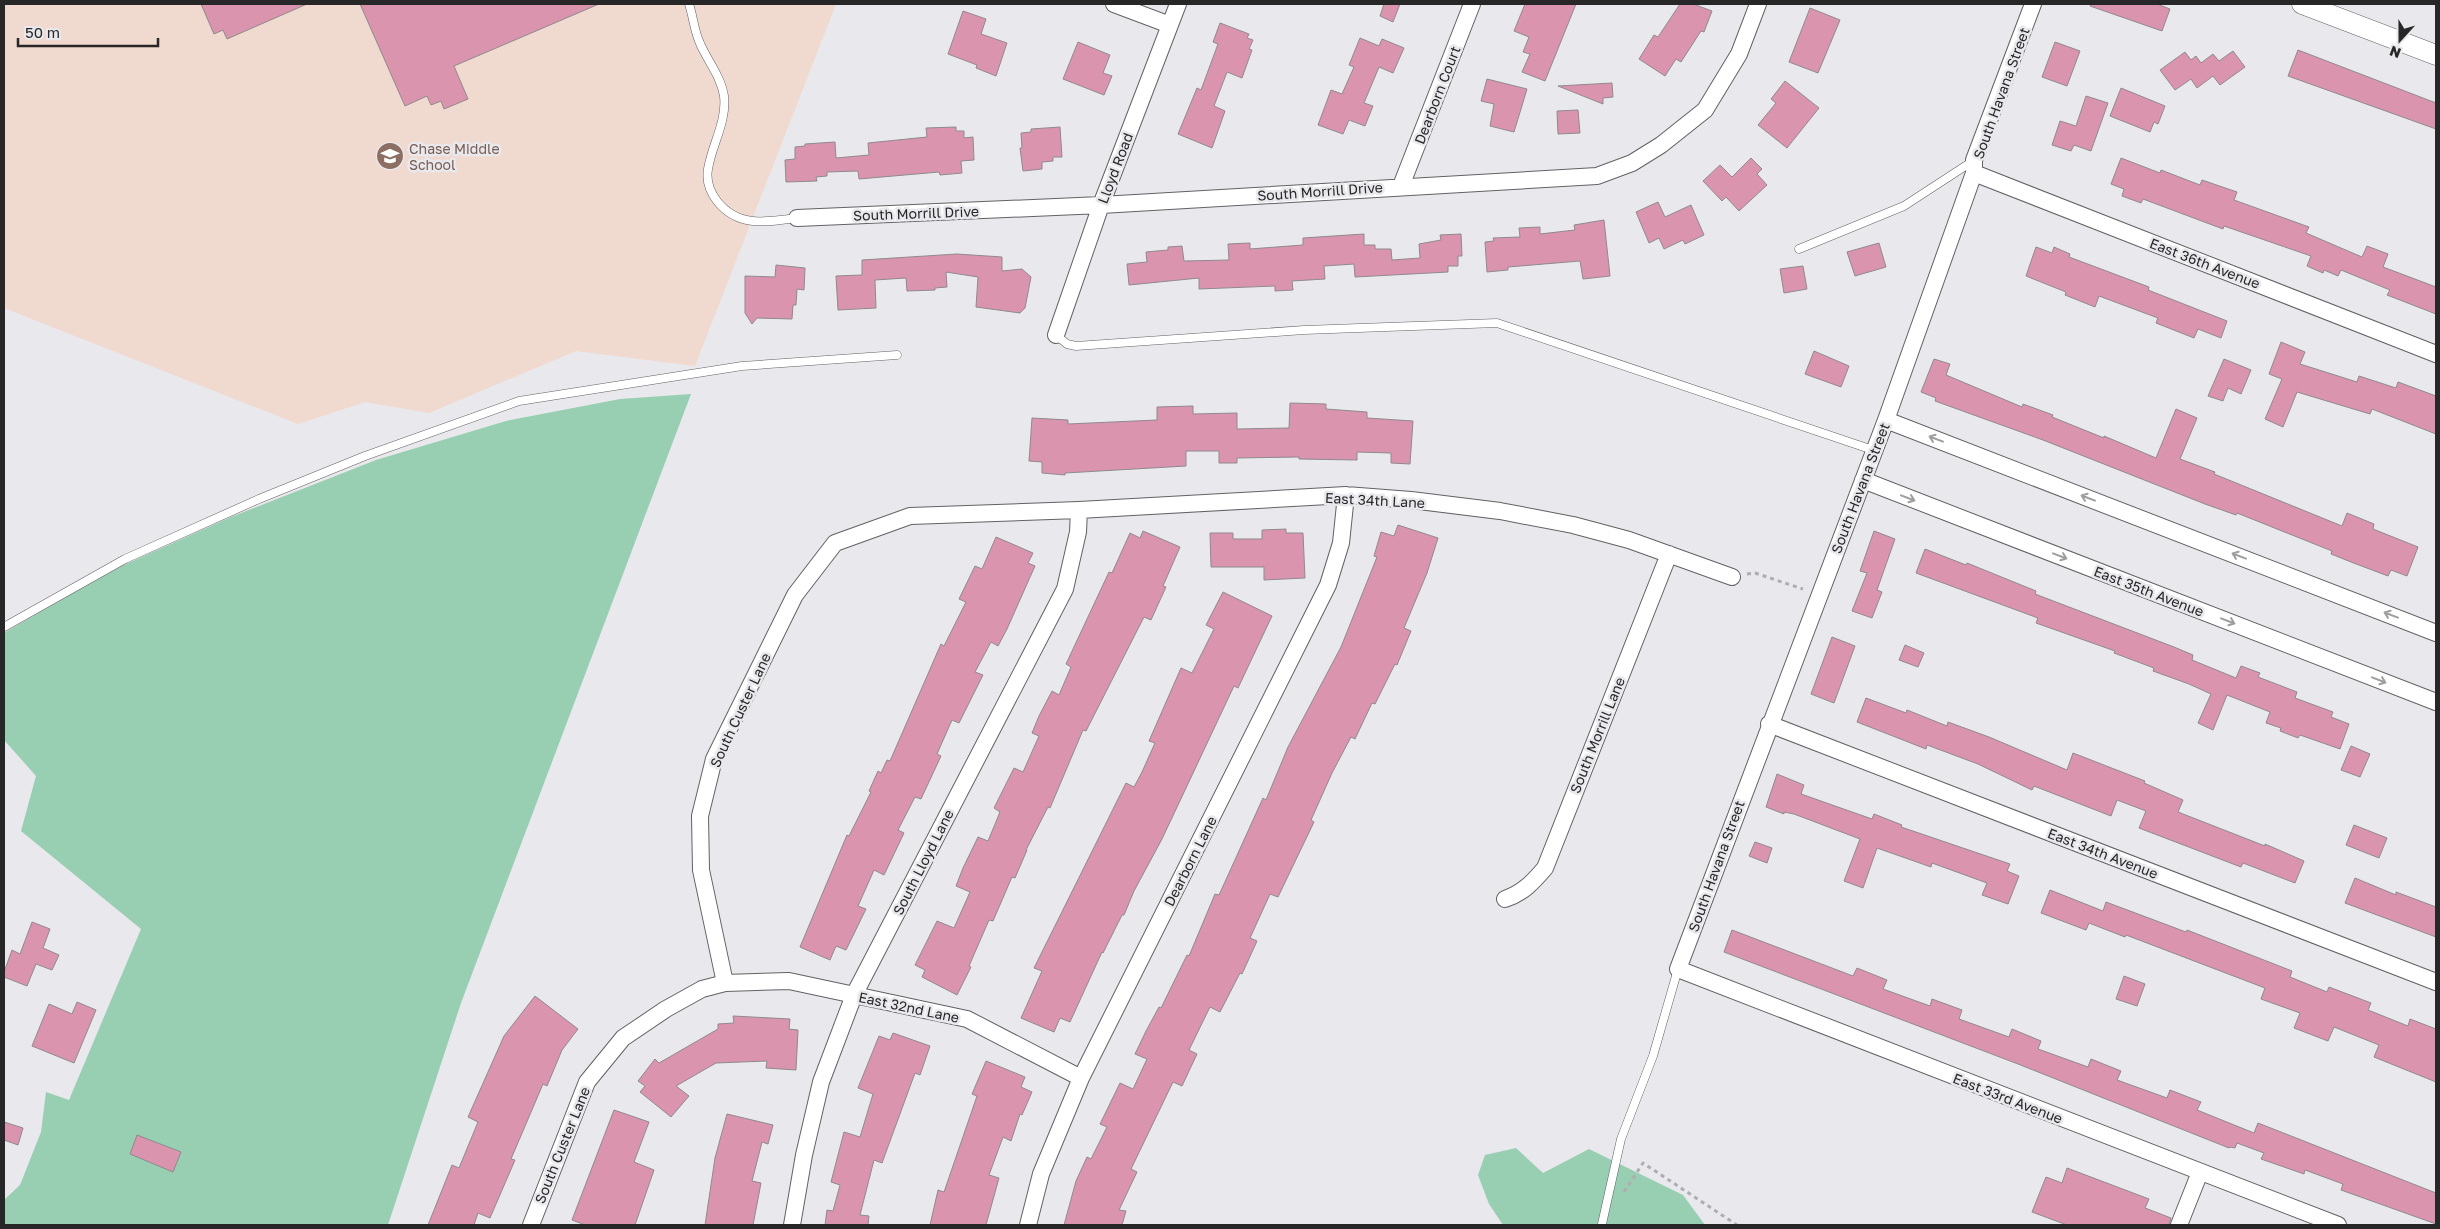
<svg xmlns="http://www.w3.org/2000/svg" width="2440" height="1229" font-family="'Golos Text',sans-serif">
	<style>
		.education { fill: #f0d9ce }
		.green { fill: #98cfb2 }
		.building { fill: #da94ae; stroke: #8f8a8c }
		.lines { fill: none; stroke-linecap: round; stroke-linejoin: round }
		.service-casing { stroke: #626265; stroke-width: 9 }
		.minor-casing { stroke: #626265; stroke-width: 18 }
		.tertiary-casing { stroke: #626265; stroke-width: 21 }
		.path { stroke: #aeadb0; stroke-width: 3; stroke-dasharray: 4 4; stroke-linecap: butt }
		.service { stroke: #fff; stroke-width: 8 }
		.minor { stroke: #fff; stroke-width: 16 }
		.tertiary { stroke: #fff; stroke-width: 20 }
		.oneway { stroke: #9e9e9e }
		.labels { text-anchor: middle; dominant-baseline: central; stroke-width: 5; stroke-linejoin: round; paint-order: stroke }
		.street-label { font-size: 14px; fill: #272728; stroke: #e9e8ec }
		.education-label { font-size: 14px; fill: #785e54; stroke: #e9e8ec; text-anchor: start }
	</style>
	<rect width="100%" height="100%" fill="#e9e8ec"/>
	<!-- education -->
	<path class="education" d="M4 4H836L695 366 576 351 429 413 365 402 298 424 4 308Z"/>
	<!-- green -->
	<path class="green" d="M691 394 461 1003 388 1225H4V1200L20 1185 41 1132 46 1092 69 1100 141 929 21 831 36 776 4 740V633L108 572 231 517 376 460 506 421 620 399Z
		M1516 1148 1543 1173 1589 1149 1683 1195 1705 1225H1503L1489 1204 1478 1175 1485 1155Z"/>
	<!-- building -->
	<path class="building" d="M201 4H307L227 39 223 30 214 34Z
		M360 4H599L454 66 468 99 444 109 441 101 431 105 427 96 405 106Z
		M1384 4H1400L1393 22 1380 16Z
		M1525 4H1576L1545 81 1522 72 1530 54 1523 52 1529 37 1514 31Z
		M1680 4H1693L1712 11 1704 32 1701 31 1681 62 1676 59 1665 76 1639 59 1654 35 1658 37Z
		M2091 4H2157L2170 9 2162 31 2090 6Z
		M1810 8 1840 20 1818 73 1789 62Z
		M963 11 986 19 981 34 1007 43 996 76 976 68 977 65 948 54Z
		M1220 23 1249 34 1247 38 1253 40 1249 49 1252 50 1242 78 1227 72 1214 106 1225 111 1212 148 1178 134 1197 88 1201 90 1218 44 1213 42Z
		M1360 38 1379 46 1382 39 1404 48 1393 73 1379 67 1364 103 1373 106 1365 126 1349 120 1343 134 1318 125 1331 90 1342 94 1354 67 1349 65Z
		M1078 42 1110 55 1103 73 1112 76 1104 95 1063 79Z
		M2055 42 2080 51 2067 86 2042 77Z
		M2298 50 2436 103V129L2288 76Z
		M2233 51 2245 67 2220 85 2213 76 2197 88 2191 79 2175 90 2160 70 2185 52 2191 60 2196 56 2201 63 2213 54 2219 61Z
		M1487 79 1527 89 1514 132 1490 126 1494 104 1481 101Z
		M1785 81 1819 108 1787 148 1758 125 1776 103 1771 99Z
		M1612 83 1613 97 1603 98V104L1558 86Z
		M2121 88 2165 106 2158 124 2154 122 2150 132 2110 116Z
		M2086 96 2108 103 2091 151 2074 145 2071 151 2052 145 2060 121 2076 126Z
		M1578 110 1580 133 1558 134 1557 111Z
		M956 127V131H964V138L973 137 974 160 961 161 962 173 940 175 939 172 859 179 858 171 827 172V176L816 177 817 181 786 182 785 160 795 159V147L805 146V144L835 142 836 158 869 155 868 143 927 137 926 128Z
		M1060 127 1062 157H1053V161L1042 162V169L1023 171 1020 148H1022L1021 133 1031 132V129Z
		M1751 158 1762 169 1757 174 1767 185 1739 211 1726 197 1722 201 1703 181 1720 165 1732 177Z
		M2121 158 2160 173 2161 170 2200 185 2202 180 2237 192 2234 200 2309 227 2306 233 2362 257 2367 246 2388 254 2383 267 2436 287V314L2387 295 2390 290 2341 270 2338 276 2324 270 2323 273 2307 266 2311 256 2224 226 2223 229 2143 199 2141 203 2122 196 2124 189 2111 184Z
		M1658 202 1665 217 1691 205 1704 235 1685 244 1683 240 1664 249 1659 238 1649 243 1636 212Z
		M1604 220 1610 276 1583 279 1580 261 1508 267V270L1487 272 1485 242 1494 241 1493 238 1520 237 1519 228 1540 227V234L1575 230 1574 225Z
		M1364 234V245H1375V249H1391L1392 260 1420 258 1419 244 1441 240 1440 235 1461 234 1462 256H1458V266H1448V272L1355 277 1354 264 1324 266 1325 279 1292 281 1293 290 1275 291V286L1199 289V278L1129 285 1127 264 1147 262 1146 252 1168 250V247L1182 246 1184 261 1229 260 1228 244 1250 243V249L1303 245V238Z
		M1879 243 1886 267 1855 276 1847 252Z
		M2036 247 2052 253 2054 247 2070 254 2069 257 2149 287 2148 290 2227 321 2221 338 2198 329 2194 338 2156 323 2158 318 2099 296 2095 307 2065 295 2066 292 2026 276Z
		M957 254 1002 257V271L1022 269 1031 277 1025 308 1020 313 976 307 978 277 946 272 947 287 935 288V290L907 291 906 278 875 280 876 308 838 310 836 276 862 275V260Z
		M776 265 805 268 804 290 797 289 796 305H793L792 319 757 318 752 324 745 313V276L775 277Z
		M1803 266 1807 289 1784 293 1780 269Z
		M2281 342 2305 352 2300 364 2357 382 2359 376 2396 388 2398 382 2436 396V434L2372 409 2370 414 2297 392 2283 427 2265 419 2282 379 2269 374Z
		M1814 351 1849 366 1841 387 1805 374Z
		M1934 359 1950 364 1946 375 2022 407 2023 404 2053 415 2052 417 2104 438V436L2156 458 2176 409 2197 418 2180 459 2215 472 2214 474 2342 526 2347 513 2374 524 2373 529 2418 547 2407 576 2391 570 2388 576 2351 562 2331 554 2332 551 2237 513 2236 515 2205 504 2043 440 1935 401 1936 398 1921 392Z
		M2224 359 2251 370 2241 394 2228 388 2223 401 2208 396Z
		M1290 403 1326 404V409L1367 412V418L1413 421 1410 464 1391 463V453L1357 452V460L1299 459V457L1237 458V463H1219V451H1186V466L1065 473V475L1042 473V462L1029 461 1032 418 1068 420V424L1157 420V407L1193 406V414L1237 413V429L1289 428Z
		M1398 525 1438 538 1427 573 1404 628 1411 631 1397 665 1395 664 1375 704 1372 703 1355 739 1351 737 1332 773 1311 820 1314 822 1278 897 1270 894 1250 938 1257 941 1242 974 1240 973 1220 1012 1210 1007 1189 1050 1197 1054 1182 1086 1173 1082 1131 1169 1137 1172 1119 1210 1126 1211 1122 1225H1064L1076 1181 1087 1157 1091 1159 1107 1127 1100 1124 1120 1083 1133 1089 1147 1059 1135 1054 1146 1031 1159 1007 1161 1008 1187 955 1189 956 1215 894 1219 895 1263 798 1266 800 1288 747 1341 647 1377 557 1374 556 1381 532 1394 536Z
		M1286 529V533H1303L1305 578 1264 580V567H1211L1210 533H1233V539H1262V530Z
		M1143 531 1180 547 1163 586 1166 587 1151 620 1144 617 1086 731 1083 730 1050 808 1048 807 1026 850H1027L1015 878 1012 877 993 921 989 920 969 966 971 967 957 995 922 977 925 970 915 965 937 921 954 928 970 892 956 886 963 868 978 837 988 841 1000 812 994 808 1014 768 1023 772 1039 736 1032 733 1039 716 1052 691 1059 695 1071 667 1066 664 1109 572 1112 573 1130 533 1140 538Z
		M1874 531 1895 539 1877 590 1882 592 1872 618 1852 611 1867 573 1860 571Z
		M996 537 1033 553 1028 563 1035 566 1007 629 998 646 991 642 975 672 983 675 959 723 952 720 937 754 941 756 921 799 915 797 898 830 904 833 884 875 874 870 858 906 866 909 846 950 836 946 830 960 800 947 847 835 849 836 871 792 869 791 878 771 881 773 887 760 890 761 941 644 944 646 966 602 959 599 975 566 982 569Z
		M1925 549 1966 565 1967 563 2036 591 2035 594 2174 647 2193 655 2192 660 2236 678 2241 666 2260 673 2258 677 2297 692 2295 698 2333 712 2331 717 2349 724 2340 749 2300 735 2298 738 2280 731 2281 728 2266 723 2270 712 2227 695 2213 730 2198 723 2211 694 2189 684 2153 671 2154 668 2114 653 2115 651 2036 623 2038 618 1916 573Z
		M1223 592 1272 616 1238 688 1234 686 1162 839 1134 891 1124 915H1122L1103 953 1102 952 1070 1022 1060 1018 1054 1032 1021 1018 1042 971 1034 968 1126 783 1134 787 1142 772 1155 743 1149 741 1181 668 1192 673 1214 629 1206 625Z
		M1832 637 1855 646 1834 703 1811 694Z
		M1905 645 1924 653 1918 667 1899 660Z
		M1866 698 1906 713 1907 710 1947 726 1948 722 1989 737 2067 770 2073 753 2145 781 2144 783 2183 800 2178 812 2265 846V844L2304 861 2295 883 2243 863 2241 867 2139 828 2146 811 2117 800 2111 816 2034 786 2032 790 1978 764 1927 745 1926 749 1857 722Z
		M2351 746 2370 754 2360 777 2341 770Z
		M1777 774 1804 785 1801 794 1872 819 1874 814 1902 825 1901 827 2010 864 2007 871 2019 876 2008 904 1982 895 1987 883 1932 863 1931 867 1877 848 1863 888 1844 881 1860 839 1794 814 1784 812V814L1766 807Z
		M2354 825 2387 838 2379 858 2346 845Z
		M1755 842 1772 848 1767 863 1749 856Z
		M2355 878 2396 895V892L2436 907V937L2345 903Z
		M2050 890 2103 911 2106 902 2186 932 2187 930 2292 971 2290 977 2327 992 2329 987 2371 1003 2368 1010 2408 1026 2410 1019 2436 1029V1082L2374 1057 2379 1045 2334 1027 2328 1041 2294 1028 2300 1013 2261 999 2265 988 2126 935 2125 937 2089 923 2086 930 2041 913Z
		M32 922 50 929 43 948 59 955 52 970 36 964 27 986 4 977V972L12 950 20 954Z
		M1732 930 1853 976 1857 968 1887 980 1883 989 1930 1006 1932 999 1962 1010 1959 1019 2009 1037 2012 1029 2041 1041 2038 1049 2088 1067 2091 1059 2121 1071 2117 1080 2167 1098 2170 1090 2201 1102 2197 1110 2254 1133 2258 1123 2436 1193V1224L2341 1190 2343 1184 2305 1170 2304 1174 2261 1159 2264 1153 2237 1143 2235 1148 2230 1147 2229 1148 2018 1064 1724 952Z
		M2124 976 2145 984 2137 1006 2116 999Z
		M535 996 578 1029 562 1050 547 1086 543 1084 511 1159 515 1160 490 1218 478 1213 474 1225H428L452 1165 459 1168 478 1122 468 1117 504 1036Z
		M77 1002 96 1010 74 1063 32 1046 49 1004 72 1014Z
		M733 1016 790 1019 789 1029 798 1030 796 1070 766 1068 767 1061 716 1063 676 1086 689 1096 671 1117 640 1092 645 1086 638 1081 655 1059 659 1063 718 1029V1024L734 1023Z
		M893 1033 930 1046 920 1075 915 1073 882 1163 874 1160 860 1215 869 1216 868 1225H825L827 1210 833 1211 840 1185 831 1182 844 1132 860 1137 873 1094 858 1088 879 1036 890 1040Z
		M986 1061 1025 1077 1021 1087 1032 1092 1022 1115 1020 1114 1011 1141 1003 1137 989 1175 999 1178 986 1225H930L938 1190 944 1192 977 1096 972 1094Z
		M614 1110 649 1122 634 1162 654 1170 635 1225H585L572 1220Z
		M727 1114 773 1125 768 1144 762 1142 752 1181 761 1183 753 1225H705L715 1158Z
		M4 1122 23 1128 18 1145 4 1140Z
		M137 1135 181 1152 173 1172 130 1154Z
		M2067 1168 2149 1199 2145 1208 2171 1218 2169 1225H2067L2032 1212 2046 1177 2062 1183Z"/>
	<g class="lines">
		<!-- service casing -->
		<g class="service-casing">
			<path id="service" d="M689 4C693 16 694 29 699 41 706 59 721 76 724 96 727 122 712 144 708 169 706 181 710 192 717 201 738 228 767 222 797 218
				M1799 249 1904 206 1973 161
				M1056 335 1067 344 1076 346 1304 330 1497 323 1873 450
				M4 627 125 559 259 499 365 456 519 401 742 366 897 355
				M1602 1224 1621 1139 1653 1056 1678 969"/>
		</g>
		<!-- minor casing -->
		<g class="minor-casing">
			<path id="minor" d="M1114 4 1170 25
				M2033 4 1974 160V173L1886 420 1678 969 2338 1225
				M1974 173 2436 354
				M1401 186 1472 4
				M797 218 1101 205 1597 176 1632 163 1661 145 1705 110 1739 54 1758 4
				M1056 335 1101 205 1178 4
				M1886 420 2436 633
				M1863 480 2436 702
				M1769 724 2436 982
				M1505 899C1523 893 1533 882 1545 868L1669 554
				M725 983 701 870 700 816 714 759 795 595 835 543 910 516 1079 510 1346 495 1411 500 1500 511 1573 525 1629 540 1732 577
				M531 1225 587 1082 623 1038 666 1009 702 989 725 983 789 981 967 1019 1081 1078
				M792 1225 804 1155 821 1082 854 995 1065 589 1078 532 1079 510
				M1028 1225 1041 1174 1081 1078 1328 585 1341 543 1346 495
				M2179 1225 2200 1172"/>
		</g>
		<!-- tertiary casing -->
		<g class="tertiary-casing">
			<path id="tertiary" d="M2302 4 2436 55"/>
		</g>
		<!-- path -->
		<path class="path" d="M1747 574 1755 573 1803 589
			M1624 1192 1643 1163 1737 1225"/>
		<!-- service -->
		<use href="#service" class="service"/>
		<!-- minor -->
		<use href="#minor" class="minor"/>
		<!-- tertiary -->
		<use href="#tertiary" class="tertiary"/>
	</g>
	<!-- one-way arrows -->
	<defs><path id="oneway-shaft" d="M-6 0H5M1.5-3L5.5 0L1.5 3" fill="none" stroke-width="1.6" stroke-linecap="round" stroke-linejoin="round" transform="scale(1.25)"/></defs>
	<g class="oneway">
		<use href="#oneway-shaft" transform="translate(1936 439) rotate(-159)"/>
		<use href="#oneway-shaft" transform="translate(1908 498) rotate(21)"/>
		<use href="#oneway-shaft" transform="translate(2088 498) rotate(-159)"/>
		<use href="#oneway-shaft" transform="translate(2060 556) rotate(21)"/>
		<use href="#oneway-shaft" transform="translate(2239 556) rotate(-159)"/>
		<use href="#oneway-shaft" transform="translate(2391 615) rotate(-159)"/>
		<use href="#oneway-shaft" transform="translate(2228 621) rotate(21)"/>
		<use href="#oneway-shaft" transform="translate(2379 680) rotate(21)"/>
	</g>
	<!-- icons -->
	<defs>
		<g id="school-disc" transform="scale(1.4375)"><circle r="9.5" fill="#8d6e63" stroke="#e9e8ec"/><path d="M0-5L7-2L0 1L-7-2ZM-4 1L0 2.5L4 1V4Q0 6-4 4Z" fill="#fff"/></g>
	</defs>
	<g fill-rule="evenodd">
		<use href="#school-disc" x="390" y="156"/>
	</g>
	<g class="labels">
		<!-- street labels -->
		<g class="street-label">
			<text transform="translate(2001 93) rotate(-70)">South Havana Street</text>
			<text transform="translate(1437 95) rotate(-69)">Dearborn Court</text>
			<text transform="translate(1115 168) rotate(-69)">Lloyd Road</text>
			<text transform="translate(1320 191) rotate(-4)">South Morrill Drive</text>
			<text transform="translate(916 213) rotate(-2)">South Morrill Drive</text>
			<text transform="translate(2205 263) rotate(21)">East 36th Avenue</text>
			<text transform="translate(1860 488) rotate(-69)">South Havana Street</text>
			<text transform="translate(1375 500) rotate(3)">East 34th Lane</text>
			<text transform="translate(2149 591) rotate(21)">East 35th Avenue</text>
			<text transform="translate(740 710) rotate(-65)">South Custer Lane</text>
			<text transform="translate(1597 735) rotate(-68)">South Morrill Lane</text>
			<text transform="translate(2103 853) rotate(21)">East 34th Avenue</text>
			<text transform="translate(1190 861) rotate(-63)">Dearborn Lane</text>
			<text transform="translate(923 862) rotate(-63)">South Lloyd Lane</text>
			<text transform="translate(1716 866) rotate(-70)">South Havana Street</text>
			<text transform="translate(909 1007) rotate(12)">East 32nd Lane</text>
			<text transform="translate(2008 1098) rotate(21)">East 33rd Avenue</text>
			<text transform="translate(562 1145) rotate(-68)">South Custer Lane</text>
		</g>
		<!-- education labels -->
		<g class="education-label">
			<text x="409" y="148">Chase Middle<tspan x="409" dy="16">School</tspan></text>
		</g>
	</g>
	<!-- border -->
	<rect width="2440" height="1229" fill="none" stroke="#272728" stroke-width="10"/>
	<!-- north arrow -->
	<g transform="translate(2400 40) rotate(201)" stroke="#e9e8ec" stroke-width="4" paint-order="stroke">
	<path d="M0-4L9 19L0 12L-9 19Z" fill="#272728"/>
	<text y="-8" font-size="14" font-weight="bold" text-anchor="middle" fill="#272728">N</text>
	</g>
	<!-- scale -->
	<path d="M18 38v8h140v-8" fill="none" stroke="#272728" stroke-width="2.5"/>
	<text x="25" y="38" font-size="15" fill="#272728" stroke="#e9e8ec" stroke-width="4" paint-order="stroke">50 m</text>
</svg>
